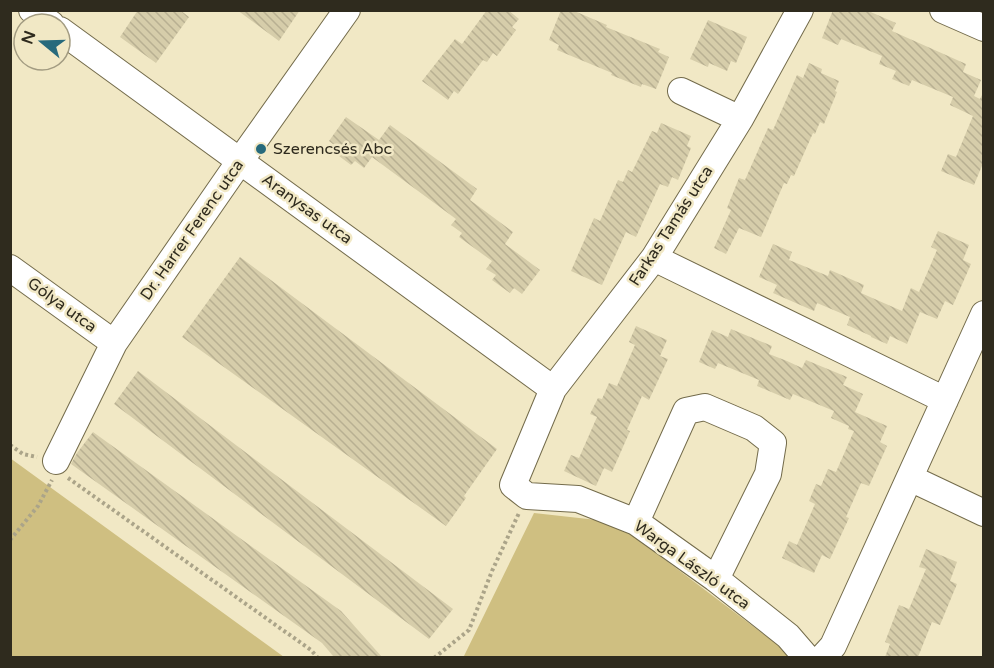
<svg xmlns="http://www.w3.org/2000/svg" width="994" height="668" font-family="'Varela Round',sans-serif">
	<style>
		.green { fill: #cfbf81 }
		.building { fill: url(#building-back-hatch) }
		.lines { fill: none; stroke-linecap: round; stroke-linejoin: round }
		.minor-casing { stroke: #736b4b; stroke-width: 28 }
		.path { stroke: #aba489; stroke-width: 4; stroke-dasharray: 3 3; stroke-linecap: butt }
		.minor { stroke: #fff; stroke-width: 26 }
		.poi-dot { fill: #276a7c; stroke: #f1e8c5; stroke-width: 2 }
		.labels { text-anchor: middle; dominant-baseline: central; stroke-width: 5; stroke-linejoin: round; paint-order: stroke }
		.poi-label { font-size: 16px; fill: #2f2b1e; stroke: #f1e8c5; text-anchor: start }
		.street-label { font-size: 16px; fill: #2f2b1e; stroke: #f1e8c5 }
	</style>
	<defs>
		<pattern id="building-back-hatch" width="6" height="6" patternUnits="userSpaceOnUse" patternTransform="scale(1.5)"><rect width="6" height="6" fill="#d6cdaa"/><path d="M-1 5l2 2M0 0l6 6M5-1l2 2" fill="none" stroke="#b8b092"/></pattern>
	</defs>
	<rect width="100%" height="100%" fill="#f1e8c5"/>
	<!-- green -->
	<path class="green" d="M10 458 284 657H11Z
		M534 513 615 522 787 652 791 658H463Z"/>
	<!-- building -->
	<path class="building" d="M138 10H180L189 17 156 63 120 37Z
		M237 10H300L279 41Z
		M487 10H508L519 19 512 27 516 30 497 56 493 53 487 62 483 60 458 94 454 91 448 100 422 81 455 39 462 44Z
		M561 10H572L607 25 606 27 660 49 658 52 669 57 656 89 642 84 641 87 611 75 612 73 557 50 559 45 549 40Z
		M833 10H866L896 23 892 31 966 64 963 72 981 80 974 96 980 99 984 91V161L974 185 941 171 948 154 956 157 973 116 950 105 953 97 912 80 909 86 892 79 896 71 879 64 882 56 841 39 838 45 822 38Z
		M708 20 747 37 736 63 731 61 727 71 709 63 708 67 690 59Z
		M809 63 822 69 821 73 839 81 835 91 837 92 824 124 820 122 815 134 813 133 794 176 791 175 787 184 784 183 761 237 739 228 726 254 714 248 731 210 727 208 739 178 745 180 768 128 773 130 797 75 803 78Z
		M346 117 379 140 390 125 477 189 470 200 513 232 505 244 540 270 522 294 514 288 510 293 492 280 496 275 486 269 492 261 459 237 462 233 451 225 456 219 372 157 364 168 355 161 351 165 335 153 338 148 329 141Z
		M661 123 691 136 687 146 691 148 678 180 672 177 668 187 660 184 636 237 626 232 602 285 571 271 594 218 600 221 618 180 623 182 628 170 632 172 652 131 657 133Z
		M938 231 969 245 963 260 971 264 953 305 945 301 937 319 920 312 907 344 890 336 887 344 871 337V336L847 325 850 317 817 303 814 311 773 293 777 285 759 277 773 244 792 252 789 260 828 276 830 270 864 285 861 293 902 311 911 288 919 292 937 250 931 247Z
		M240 257 497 449 464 496 466 498 446 526 182 337Z
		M636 326 667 340 660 356 668 359 649 400 642 396 627 430 630 431 612 472 604 468 596 486 564 471 571 455 579 458 597 417 590 414 598 398 602 399 609 383 617 386 635 345 629 342Z
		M731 329 772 346 769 354 787 361 802 368 806 360 847 377 843 385 863 394 855 412 887 426 880 442 887 446 869 486 861 483 846 517 849 518 830 559 822 555 814 573 782 558 789 541 797 545 815 504 809 501 816 484 821 486 828 469 836 472 854 431 848 429 849 426 831 418 834 411 793 394 790 400 757 386 759 380 718 363 715 369 699 362 712 330 728 337Z
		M138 371 453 609 429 639 114 404Z
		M93 432 341 611 382 657H334L322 643 71 464 77 453Z
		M926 549 957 562 950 581 957 584 940 625 932 622 918 657H885L890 644 885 642 899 605 909 609 926 569 919 567Z"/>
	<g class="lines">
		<!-- minor casing -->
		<g class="minor-casing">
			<path id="minor" d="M32 10 51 24
				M800 10 740 119 654 258 553 389 513 485 527 496 578 499 636 522 716 579 788 636 807 658
				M943 10 984 28
				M60 30 553 389
				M681 91 740 119
				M654 258 945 400
				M10 268 114 343
				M56 461 114 343 240 161 347 10
				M910 478 984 513
				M636 522 686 411 705 407 754 428 773 443 768 474 716 579
				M822 658 833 646 984 314"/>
		</g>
		<!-- path -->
		<path class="path" d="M10 445 23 454 37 457
			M68 478 311 650 318 658
			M10 540 38 506 52 480
			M434 658 469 630 492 571 519 513"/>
		<!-- minor -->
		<use href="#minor" class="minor"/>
	</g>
	<!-- markers -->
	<circle class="poi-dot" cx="261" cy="149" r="6"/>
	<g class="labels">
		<!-- poi labels -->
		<g class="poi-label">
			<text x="273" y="149">Szerencsés Abc</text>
		</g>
		<!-- street labels -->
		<g class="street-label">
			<text transform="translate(307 209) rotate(36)">Aranysas utca</text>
			<text transform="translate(671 226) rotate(-57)">Farkas Tamás utca</text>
			<text transform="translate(192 230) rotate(-55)">Dr. Harrer Ferenc utca</text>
			<text transform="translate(62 305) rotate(36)">Gólya utca</text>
			<text transform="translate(692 565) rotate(36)">Warga László utca</text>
		</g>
	</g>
	<!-- border -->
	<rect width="994" height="668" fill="none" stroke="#2f2b1e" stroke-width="24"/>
	<!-- north arrow -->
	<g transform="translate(42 42) rotate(289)"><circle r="28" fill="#f1e8c5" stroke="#a39c82" stroke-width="1.5"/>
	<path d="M0-4.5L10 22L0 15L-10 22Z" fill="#276a7c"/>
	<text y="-9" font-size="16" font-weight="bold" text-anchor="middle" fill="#2f2b1e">N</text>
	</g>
</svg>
